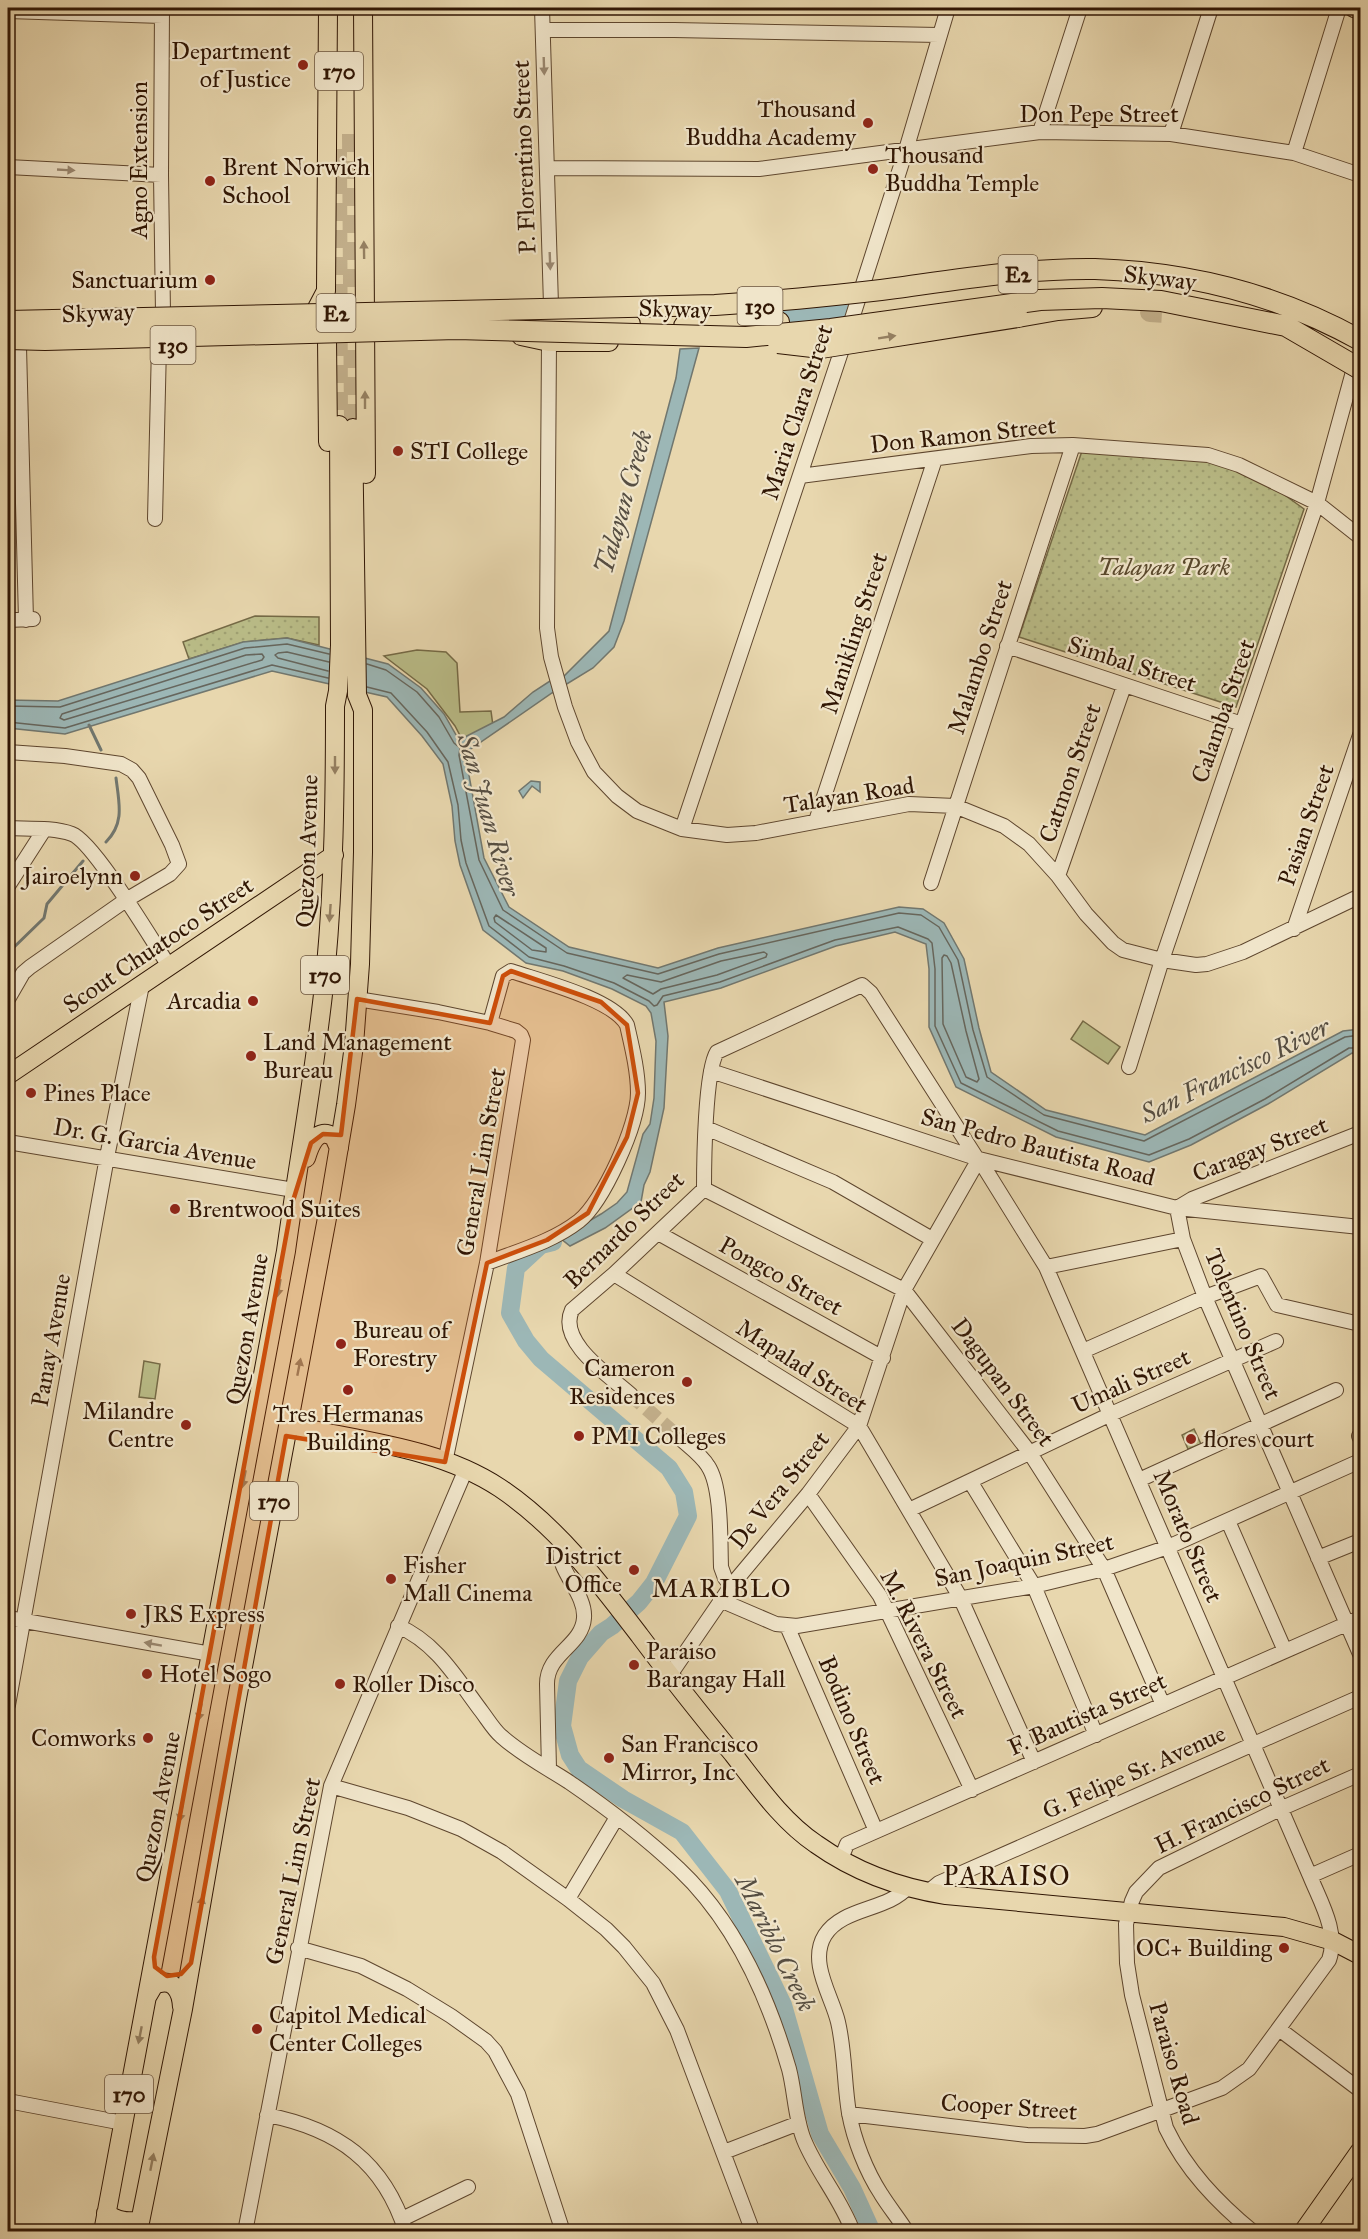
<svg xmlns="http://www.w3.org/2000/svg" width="1368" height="2239" font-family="'IM FELL Great Primer',serif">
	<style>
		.grass { fill: #babd88; stroke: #756a46; stroke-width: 1.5 }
		.park { fill: url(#park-dots); stroke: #756a46; stroke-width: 1.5 }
		.water { fill: #9cb7b6; stroke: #71776f; stroke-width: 1.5 }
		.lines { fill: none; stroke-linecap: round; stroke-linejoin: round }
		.shore { stroke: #66665d; stroke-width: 1.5 }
		.stream { stroke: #71776f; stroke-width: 3 }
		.river { stroke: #9cb7b6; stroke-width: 18 }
		.minor-tunnel { stroke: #c3b08c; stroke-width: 14; stroke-dasharray: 14 7; stroke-linecap: butt }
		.major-tunnel { stroke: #c3b08c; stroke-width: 18; stroke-dasharray: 18 9; stroke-linecap: butt }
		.highway-tunnel { stroke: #c3b08c; stroke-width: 20; stroke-dasharray: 20 10; stroke-linecap: butt }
		.minor-casing { stroke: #5e462e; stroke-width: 16 }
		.major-casing { stroke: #301604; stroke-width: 20 }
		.highway-casing { stroke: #301604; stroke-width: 22 }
		.minor { stroke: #f0e5ca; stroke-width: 14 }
		.major { stroke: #e8d7ae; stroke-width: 18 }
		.highway { stroke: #e8d7ae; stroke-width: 20 }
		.highway-bridge-casing { stroke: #301604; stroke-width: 22; stroke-linecap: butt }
		.highway-bridge { stroke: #e8d7ae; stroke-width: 20 }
		.oneway { fill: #9a8871 }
		.oneway2 { fill: #958062 }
		.marked { fill: #cc4f0b; fill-opacity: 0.2; stroke: #cc4f0b; stroke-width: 4.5; stroke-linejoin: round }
		.poi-dot { fill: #8f2418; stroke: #f0e5ca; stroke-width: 2 }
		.labels { text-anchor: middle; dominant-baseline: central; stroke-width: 4.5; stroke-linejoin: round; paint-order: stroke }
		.shield { fill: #f0e5ca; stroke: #6a543f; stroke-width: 1.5 }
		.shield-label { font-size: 22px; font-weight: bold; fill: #301604 }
		.poi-label { font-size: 24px; fill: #301604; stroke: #f0e5ca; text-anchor: start }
		.street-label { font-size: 24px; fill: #301604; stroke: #f0e5ca }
		.park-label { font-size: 24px; font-style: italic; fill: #59482c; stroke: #f0e5ca }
		.water-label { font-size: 26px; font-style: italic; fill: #564e42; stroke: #f0e5ca }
		.neighbourhood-label { font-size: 26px; letter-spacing: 1.5px; fill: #301604; stroke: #f0e5ca }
		.quarter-label { font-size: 27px; letter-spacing: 1.5px; fill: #301604; stroke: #f0e5ca }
	</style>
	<defs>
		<pattern id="park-dots" width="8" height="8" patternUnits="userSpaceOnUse" patternTransform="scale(1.5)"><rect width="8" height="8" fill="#babd88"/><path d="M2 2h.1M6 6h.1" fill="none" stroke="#a0a274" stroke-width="1.8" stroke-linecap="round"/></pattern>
	</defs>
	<rect width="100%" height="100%" fill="#e8d7ae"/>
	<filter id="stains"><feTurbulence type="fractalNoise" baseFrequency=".00333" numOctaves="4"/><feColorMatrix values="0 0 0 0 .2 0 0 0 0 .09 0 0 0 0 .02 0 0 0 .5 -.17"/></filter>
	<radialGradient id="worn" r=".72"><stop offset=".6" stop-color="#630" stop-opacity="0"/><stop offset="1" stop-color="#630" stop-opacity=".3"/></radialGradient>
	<!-- grass -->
	<path class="grass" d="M417 650 446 652 457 663 460 712 491 711 493 726 465 745 455 726 427 689 384 656Z
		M1083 1021 1120 1047 1108 1064 1071 1039Z
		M144 1361 160 1364 155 1399 139 1397Z
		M1194 1429 1201 1444 1188 1449 1182 1435Z"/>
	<!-- park -->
	<path class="park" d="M1083 448 1203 458 1268 483 1304 509 1236 707 1019 637Z
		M255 616 319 617V645L287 638 244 642 189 659 183 642Z"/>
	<!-- water -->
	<path class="water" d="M699 348 624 621 614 647 593 668 552 693 465 753 484 858 509 907 569 947 658 968 718 948 899 907 923 909 944 923 964 959 979 1028 991 1072 1046 1110 1145 1135 1343 1031 1360 1029V1054L1352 1053 1268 1104 1191 1145 1149 1162 1056 1137 956 1087 929 1027V969L926 944 895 932 836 946 721 988 664 1002 668 1036 664 1108 650 1172 644 1185 641 1202 605 1228 570 1246 560 1238 601 1214 617 1203 627 1192 643 1134 650 1124 654 1098 656 1041 651 1013 646 1006 612 989 563 971 526 963 483 930 460 865 455 841 452 806 443 764 422 736 387 697 272 671 65 734 8 728V700L58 701 243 642 287 638 388 664 421 688 444 714 459 740 504 717 533 692 550 681 563 677 609 631 676 378 680 349Z
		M531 781 540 782V792L532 786 523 798 519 791Z"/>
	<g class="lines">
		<!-- shore -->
		<path class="shore" d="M262 654 264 657 262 660 64 720 60 718 62 714 246 655Z
			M367 664 386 670 417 692 439 717 454 743 460 748 459 755 479 860 503 910 567 953 658 974 719 954 899 913 921 915 939 927 958 960 973 1030 987 1077 1044 1115 1144 1141 1345 1037 1360 1035
			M328 671 278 658 275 655 278 653 287 652 329 662
			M367 687 391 693 427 732 448 762 458 805 461 840 466 863 489 926 529 957 564 966 614 983 649 1001 654 1006 657 1005 663 996 720 982 835 940 898 927 928 939 932 943 935 969V1026L961 1083 1058 1131 1149 1155 1189 1139 1265 1099 1349 1048H1360
			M8 706 60 707 245 648 287 644 329 654
			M8 722 65 728 272 665 328 678
			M496 915 546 948V952L532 950 495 922 494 918Z
			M764 952 767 954 766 957 717 975 661 989 653 994 623 978 627 975 661 982 721 961Z
			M944 955 947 956 951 963 966 1031 979 1079 977 1082 966 1077 943 1024 942 958Z"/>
		<!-- stream -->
		<path class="stream" d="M89 725 101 750
			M106 842C125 823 119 803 116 778
			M8 953 44 918 47 904 83 861"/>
		<!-- river -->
		<path class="river" d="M764 318 847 314
			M553 1242 541 1245 516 1268 510 1313 526 1341 541 1359 669 1468 684 1492 688 1516 654 1583 639 1602 612 1626 601 1633 580 1657 568 1681 562 1726 570 1755 579 1769 623 1799 682 1832 728 1891 783 2005 820 2134 852 2188 872 2232"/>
		<!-- minor-tunnel -->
		<path class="minor-tunnel" d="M631 1395 682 1440"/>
		<!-- major-tunnel -->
		<path class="major-tunnel" d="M351 134 353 428
			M338 149 339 425"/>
		<!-- highway-tunnel -->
		<path class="highway-tunnel" d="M1158 311 1150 312 1168 313"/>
		<!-- minor casing -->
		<g class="minor-casing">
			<path id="minor" d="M162 8 161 175 163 313
				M542 8 551 305
				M8 11 162 16
				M543 30H674L939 35
				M1040 132 1080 8
				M1171 134 1211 8
				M1294 153 1339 8
				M8 167 161 175
				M547 168 759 169 1040 132 1171 134 1294 153 1360 175
				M549 342 547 628 551 657 565 707 578 742 594 772 617 796 637 811 682 829 727 835 756 833 909 804 955 806 1004 826 1029 844 1058 876 1086 914 1113 943 1123 950 1162 960 1196 965 1207 964 1243 952 1360 896
				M19 347 26 620
				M800 476 1031 446 1073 445 1208 455 1239 465 1317 503 1360 537
				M155 519 159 345
				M8 620 33 619
				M1007 646 1242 724
				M8 752 65 756 121 764 132 770 139 778 172 845 179 864 170 874 126 900 30 967 23 973 8 999
				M816 821 935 459
				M8 828C27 829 53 827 72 834 94 842 153 942 169 966
				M682 829 850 325 906 150 948 8
				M1058 876 1124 686
				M931 883 1073 445
				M8 886 44 830
				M1294 929 1360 735
				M357 999 438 1012 490 1023 516 1031 521 1035 523 1040 487 1263 445 1462
				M1129 1067 1162 960 1317 503 1354 368
				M711 1071 979 1159 1177 1208 1360 1227
				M706 1128 833 1182 932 1239
				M1360 1133 1192 1199 1177 1208 1183 1239 1205 1297 1360 1654
				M8 1142 294 1190
				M704 1189 904 1290 1030 1453 1104 1569 1163 1705
				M658 1233 883 1358
				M487 1263C518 1251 552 1242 579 1221 603 1202 638 1125 638 1093 638 1071 632 1047 627 1025 613 999 540 981 511 971L503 976 490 1023
				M1046 1267 1183 1239
				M614 1274 859 1426 960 1597 1034 1762
				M1083 1351 1205 1297 1261 1276 1277 1305 1360 1324
				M631 1395C610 1376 557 1342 572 1310L614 1274 704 1189C704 1162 705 1071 717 1052L862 985 871 993 976 1157
				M1359 1436 1360 1438
				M682 1440C691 1448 702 1456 708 1466 722 1487 720 1540 721 1567L725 1578 731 1586
				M1139 1480 1336 1390
				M970 1481 1034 1586 1096 1735
				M808 1494 880 1596 972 1790
				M909 1510 1111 1414 1276 1341
				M1228 1521 1285 1651
				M1318 1558 1360 1541
				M720 1600 776 1624 797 1626 1034 1586 1104 1569 1168 1547 1360 1461
				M8 1618 211 1654
				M398 1626C437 1643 457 1679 482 1712 488 1720 494 1730 501 1736 522 1755 546 1767 569 1782 607 1808 645 1837 679 1869 735 1922 768 1996 789 2069 795 2092 795 2118 804 2140 817 2172 841 2199 853 2232
				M787 1626 876 1831
				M670 1675 731 1586 808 1494 859 1426 904 1290 979 1159
				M8 1705 107 1157 142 985
				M549 1769 547 1684C547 1653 582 1646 584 1618 586 1593 556 1570 561 1549L566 1544
				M331 1786 408 1808 461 1829 502 1852 568 1899 606 1929 624 1947 653 1983 677 2030 753 2232
				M841 1859 847 1844 1360 1618
				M1310 1876 1360 1854
				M928 1892 939 1883 1360 1697
				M568 1899 617 1817
				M298 1948 361 1966 407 1989 451 2016 486 2041 495 2051 518 2094 563 2232
				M1279 2029 1360 2090
				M8 2101 123 2123
				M849 2114 1027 2135 1085 2136 1097 2134 1222 2088 1249 2069 1329 1960C1339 1932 1320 1901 1310 1876L1046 1267 979 1159
				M267 2115C338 2129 384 2162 406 2232
				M724 2152 799 2123
				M402 2219 468 2187
				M245 2232 331 1786 466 1469
				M907 2232C899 2219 889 2207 881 2194 866 2171 854 2140 849 2113 844 2083 845 2052 838 2022 832 1996 808 1962 825 1935 843 1907 887 1911 908 1887
				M1253 2232C1217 2202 1186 2170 1166 2128L1132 1995 1127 1963 1126 1924 1132 1901 1136 1892 1159 1868 1280 1809 1360 1774"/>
		</g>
		<!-- major casing -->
		<g class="major-casing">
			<path id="major" d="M363 8 366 474
				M1354 8 1360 10
				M316 310 326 291 328 8
				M521 336 549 342H609
				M327 339 328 442
				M8 1075 334 855
				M306 1158C310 1145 317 1126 334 1137L339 1148
				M289 1425C360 1441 438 1447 500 1488 558 1527 599 1582 640 1636 670 1676 701 1715 733 1754 758 1786 782 1821 816 1844 854 1871 900 1888 946 1895L1284 1927 1333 1941 1360 1955
				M147 1997 154 1985C173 1977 181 1990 182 2007
				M106 2213C117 2221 127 2223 140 2220
				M103 2232 286 1251C299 1156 317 1062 326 966 334 878 335 794 335 706L338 691 340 645 339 425
				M138 2232 183 2009 236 1704 327 1218 346 1105 354 1045 360 964 363 852V710L357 695 353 428
				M1303 2232 1360 2151"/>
		</g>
		<!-- highway casing -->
		<g class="highway-casing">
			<path id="highway" d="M1018 317 1058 310 1092 307
				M684 326 779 322
				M517 329 542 321 630 324"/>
		</g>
		<!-- minor -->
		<use href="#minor" class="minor"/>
		<!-- major -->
		<use href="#major" class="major"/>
		<!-- highway -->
		<use href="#highway" class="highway"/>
		<!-- highway-bridge casing -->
		<g class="highway-bridge-casing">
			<path id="highway-bridge" d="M8 321 715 305C775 301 835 296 896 288 961 279 1029 268 1095 269 1188 272 1279 295 1360 340
				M8 339 45 340 457 329 746 337 831 329 1040 300 1102 298 1161 301 1286 326 1360 369
				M778 343 821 348 1018 317"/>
		</g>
		<!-- highway-bridge -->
		<use href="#highway-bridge" class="highway-bridge"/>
	</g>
	<!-- one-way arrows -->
	<defs><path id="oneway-solid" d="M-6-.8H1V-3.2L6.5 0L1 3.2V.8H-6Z" transform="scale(1.5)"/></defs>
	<g class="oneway">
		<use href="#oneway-solid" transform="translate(544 66) rotate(88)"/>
		<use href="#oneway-solid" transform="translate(66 170) rotate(3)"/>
		<use href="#oneway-solid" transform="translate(550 261) rotate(88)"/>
		<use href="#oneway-solid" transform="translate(153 1644) rotate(-170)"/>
	</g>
	<g class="oneway2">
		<use href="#oneway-solid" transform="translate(364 250) rotate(-91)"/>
		<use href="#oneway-solid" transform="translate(887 337) rotate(-9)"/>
		<use href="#oneway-solid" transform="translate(365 400) rotate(-90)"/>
		<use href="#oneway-solid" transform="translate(335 765) rotate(90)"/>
		<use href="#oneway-solid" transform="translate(330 913) rotate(94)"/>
		<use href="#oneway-solid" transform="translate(279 1288) rotate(100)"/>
		<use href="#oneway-solid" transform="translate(299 1367) rotate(-79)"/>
		<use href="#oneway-solid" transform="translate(244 1479) rotate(101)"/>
		<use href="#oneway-solid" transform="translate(200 1712) rotate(101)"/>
		<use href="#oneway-solid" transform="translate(181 1813) rotate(101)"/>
		<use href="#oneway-solid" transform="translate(201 1905) rotate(-80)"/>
		<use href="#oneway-solid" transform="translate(140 2035) rotate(101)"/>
		<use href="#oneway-solid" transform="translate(152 2162) rotate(-79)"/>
	</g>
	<!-- marked area -->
	<path class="marked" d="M511 971 601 1002 627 1025 638 1093 627 1137 588 1213 547 1240 487 1263 445 1462 286 1436 191 1963 181 1974 167 1976 155 1967 154 1957 292 1204 311 1143 323 1134 341 1135 357 999 490 1023 503 976Z"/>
	<!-- markers -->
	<g class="poi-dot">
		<circle cx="303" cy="65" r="6"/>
		<circle cx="868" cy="123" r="6"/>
		<circle cx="873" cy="169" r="6"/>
		<circle cx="210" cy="181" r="6"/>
		<circle cx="210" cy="280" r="6"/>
		<circle cx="398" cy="451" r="6"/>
		<circle cx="135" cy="876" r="6"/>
		<circle cx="253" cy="1001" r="6"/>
		<circle cx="251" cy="1056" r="6"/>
		<circle cx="31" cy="1093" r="6"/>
		<circle cx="175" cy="1209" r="6"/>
		<circle cx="341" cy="1344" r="6"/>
		<circle cx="687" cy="1382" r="6"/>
		<circle cx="348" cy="1390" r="6"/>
		<circle cx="186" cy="1425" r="6"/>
		<circle cx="579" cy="1436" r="6"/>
		<circle cx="1191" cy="1439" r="6"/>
		<circle cx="634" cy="1570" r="6"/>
		<circle cx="391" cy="1579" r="6"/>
		<circle cx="131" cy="1614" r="6"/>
		<circle cx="634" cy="1665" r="6"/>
		<circle cx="147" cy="1674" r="6"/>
		<circle cx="340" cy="1684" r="6"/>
		<circle cx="148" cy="1738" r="6"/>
		<circle cx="609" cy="1758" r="6"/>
		<circle cx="1284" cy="1948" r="6"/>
		<circle cx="257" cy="2029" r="6"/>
	</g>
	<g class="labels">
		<!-- shield labels -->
		<g class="shield">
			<rect x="315" y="52" width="48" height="38" rx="4.5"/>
			<rect x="998.5" y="255" width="39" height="38" rx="4.5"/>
			<rect x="737.5" y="287" width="45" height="38" rx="4.5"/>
			<rect x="316.5" y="294" width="39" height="38" rx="4.5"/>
			<rect x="150.5" y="326" width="45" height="38" rx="4.5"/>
			<rect x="301" y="956" width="48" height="38" rx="4.5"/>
			<rect x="250" y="1482" width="48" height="38" rx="4.5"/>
			<rect x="105" y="2075" width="48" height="38" rx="4.5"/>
		</g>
		<g class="shield-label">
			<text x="339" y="71">170</text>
			<text x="1018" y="274">E2</text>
			<text x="760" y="306">130</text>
			<text x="336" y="313">E2</text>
			<text x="173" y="345">130</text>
			<text x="325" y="975">170</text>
			<text x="274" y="1501">170</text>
			<text x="129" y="2094">170</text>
		</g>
		<!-- poi labels -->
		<g class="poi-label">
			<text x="291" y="51" text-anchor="end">Department<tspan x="291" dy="28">of Justice</tspan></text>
			<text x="856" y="109" text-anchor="end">Thousand<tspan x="856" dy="28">Buddha Academy</tspan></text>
			<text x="885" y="155">Thousand<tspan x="885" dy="28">Buddha Temple</tspan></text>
			<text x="222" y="167">Brent Norwich<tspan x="222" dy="28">School</tspan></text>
			<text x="198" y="280" text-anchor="end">Sanctuarium</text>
			<text x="410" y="451">STI College</text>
			<text x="123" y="876" text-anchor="end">Jairoelynn</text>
			<text x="241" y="1001" text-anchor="end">Arcadia</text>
			<text x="263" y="1042">Land Management<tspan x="263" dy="28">Bureau</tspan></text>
			<text x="43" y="1093">Pines Place</text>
			<text x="187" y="1209">Brentwood Suites</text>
			<text x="353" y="1330">Bureau of<tspan x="353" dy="28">Forestry</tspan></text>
			<text x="675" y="1368" text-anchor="end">Cameron<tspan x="675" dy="28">Residences</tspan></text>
			<text x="174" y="1411" text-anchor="end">Milandre<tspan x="174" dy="28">Centre</tspan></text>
			<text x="348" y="1414" text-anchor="middle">Tres Hermanas<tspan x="348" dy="28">Building</tspan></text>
			<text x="591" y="1436">PMI Colleges</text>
			<text x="1203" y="1439">flores court</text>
			<text x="622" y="1556" text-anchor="end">District<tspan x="622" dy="28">Office</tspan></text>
			<text x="403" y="1565">Fisher<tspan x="403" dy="28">Mall Cinema</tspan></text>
			<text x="143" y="1614">JRS Express</text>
			<text x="646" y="1651">Paraiso<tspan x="646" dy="28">Barangay Hall</tspan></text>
			<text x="159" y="1674">Hotel Sogo</text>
			<text x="352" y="1684">Roller Disco</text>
			<text x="136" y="1738" text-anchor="end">Comworks</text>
			<text x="621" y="1744">San Francisco<tspan x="621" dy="28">Mirror, Inc</tspan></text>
			<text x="1272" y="1948" text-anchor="end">OC+ Building</text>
			<text x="269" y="2015">Capitol Medical<tspan x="269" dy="28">Center Colleges</tspan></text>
		</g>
		<!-- street labels -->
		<g class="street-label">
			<text x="1099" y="114">Don Pepe Street</text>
			<text transform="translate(524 157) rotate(-92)">P. Florentino Street</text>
			<text transform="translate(139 160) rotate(-90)">Agno Extension</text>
			<text transform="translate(1160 278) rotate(7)">Skyway</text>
			<text transform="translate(675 309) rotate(2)">Skyway</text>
			<text transform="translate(98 313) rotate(-2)">Skyway</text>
			<text transform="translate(797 412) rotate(-72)">Maria Clara Street</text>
			<text transform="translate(963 435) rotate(-6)">Don Ramon Street</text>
			<text transform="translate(854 633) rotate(-72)">Manikling Street</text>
			<text transform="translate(980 657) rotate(-72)">Malambo Street</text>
			<text transform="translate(1132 664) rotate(18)">Simbal Street</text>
			<text transform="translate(1223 711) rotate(-71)">Calamba Street</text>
			<text transform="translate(1070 773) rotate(-71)">Catmon Street</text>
			<text transform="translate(849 795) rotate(-9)">Talayan Road</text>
			<text transform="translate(1306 825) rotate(-71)">Pasian Street</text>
			<text transform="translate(307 851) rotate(-88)">Quezon Avenue</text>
			<text transform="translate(158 945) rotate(-34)">Scout Chuatoco Street</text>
			<text transform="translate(155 1144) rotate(10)">Dr. G. Garcia Avenue</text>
			<text transform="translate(1038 1147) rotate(15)">San Pedro Bautista Road</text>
			<text transform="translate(1260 1149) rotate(-21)">Caragay Street</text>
			<text transform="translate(481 1162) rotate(-80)">General Lim Street</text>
			<text transform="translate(624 1230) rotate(-44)">Bernardo Street</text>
			<text transform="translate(781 1276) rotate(29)">Pongco Street</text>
			<text transform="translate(1243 1324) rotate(67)">Tolentino Street</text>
			<text transform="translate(247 1329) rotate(-80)">Quezon Avenue</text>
			<text transform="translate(51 1340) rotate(-80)">Panay Avenue</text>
			<text transform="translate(802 1366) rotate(33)">Mapalad Street</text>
			<text transform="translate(1131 1381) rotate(-24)">Umali Street</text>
			<text transform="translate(1003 1382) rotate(53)">Dagupan Street</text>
			<text transform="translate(779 1490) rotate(-51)">De Vera Street</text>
			<text transform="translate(1188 1536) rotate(67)">Morato Street</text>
			<text transform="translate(1024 1560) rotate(-12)">San Joaquin Street</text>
			<text transform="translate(924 1644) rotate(63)">M. Rivera Street</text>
			<text transform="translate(1087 1714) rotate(-24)">F. Bautista Street</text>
			<text transform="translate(852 1720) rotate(67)">Bodino Street</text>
			<text transform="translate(1134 1772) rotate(-24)">G. Felipe Sr. Avenue</text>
			<text transform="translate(1242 1805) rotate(-26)">H. Francisco Street</text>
			<text transform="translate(158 1807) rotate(-79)">Quezon Avenue</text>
			<text transform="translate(293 1871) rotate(-78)">General Lim Street</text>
			<text transform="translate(1174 2063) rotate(74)">Paraiso Road</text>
			<text transform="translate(1009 2107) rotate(4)">Cooper Street</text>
		</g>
		<!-- park labels -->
		<g class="park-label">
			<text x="1164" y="567">Talayan Park</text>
		</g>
		<!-- water labels -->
		<g class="water-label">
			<text transform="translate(623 502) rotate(-74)">Talayan Creek</text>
			<text transform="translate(489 815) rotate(74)">San Juan River</text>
			<text transform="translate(1235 1070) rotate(-26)">San Francisco River</text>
			<text transform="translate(776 1943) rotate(64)">Mariblo Creek</text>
		</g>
		<!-- neighbourhood labels -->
		<g class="neighbourhood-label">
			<text x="722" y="1588">MARIBLO</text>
		</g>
		<!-- quarter labels -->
		<g class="quarter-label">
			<text x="1007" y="1875">PARAISO</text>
		</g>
	</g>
	<!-- margin -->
	<rect width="1368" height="2239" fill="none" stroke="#e8d7ae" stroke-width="30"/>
	<rect x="9" y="9" width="1350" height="2221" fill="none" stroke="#301604" stroke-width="3"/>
	<rect x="15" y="15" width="1338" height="2209" fill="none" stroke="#301604" stroke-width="1.5"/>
	<rect width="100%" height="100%" filter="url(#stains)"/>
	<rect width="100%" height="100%" fill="url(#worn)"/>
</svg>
